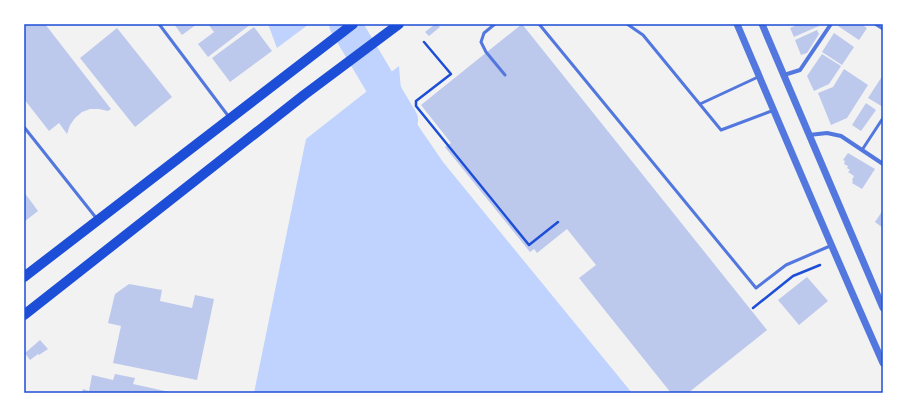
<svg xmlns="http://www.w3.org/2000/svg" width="907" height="417" font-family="'PT Sans',sans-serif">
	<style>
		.water { fill: #bfd3fe }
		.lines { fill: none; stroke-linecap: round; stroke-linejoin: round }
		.river { stroke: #bfd3fe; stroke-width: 32 }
		.building { fill: #bdc9ec }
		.path { stroke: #1d4ed8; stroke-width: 2.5 }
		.service { stroke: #5277de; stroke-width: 3 }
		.minor { stroke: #5277de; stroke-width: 4 }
		.tertiary { stroke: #5277de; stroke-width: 7 }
		.primary { stroke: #1d4ed8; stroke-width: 10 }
		.neatline { fill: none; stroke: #1d4ed8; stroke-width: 1.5 }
	</style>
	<rect width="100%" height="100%" fill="#f2f2f2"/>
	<!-- water -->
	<path class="water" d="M268 24H309L277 48Z
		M399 66 402 102 443 162 632 393H254L306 139Z"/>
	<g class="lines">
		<!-- river -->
		<path class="river" d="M345 24 402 120"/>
	</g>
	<!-- building -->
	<path class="building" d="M24 24H45L111 109 108 111 99 109H90L82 112 75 118 70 125 67 134 59 123 49 131 24 99Z
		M174 24H197L182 35Z
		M208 24H251L208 57 198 44 214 32Z
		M435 24H437L440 27 429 36 425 32Z
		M522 24 767 330 688 393H671L579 278 596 265 567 229 537 253 534 249 530 252 445 147 451 143 421 105Z
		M799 24H818L819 26 794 37 790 28Z
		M839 24H861L867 28 859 40 838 26Z
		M254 27 272 51 230 82 212 58Z
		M117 28 172 97 135 127 80 58Z
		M817 30 819 34 807 53 801 55 795 40Z
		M834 33 854 47 842 65 822 52Z
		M822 54 841 66 829 84 814 91 807 76Z
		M844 69 868 85 847 118 831 125 818 93 833 87Z
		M883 75V107L868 98Z
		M866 103 876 110 861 131 852 125Z
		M848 153 875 169 862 189 852 183 853 181 852 180 854 176 848 172 850 170 847 168 848 166 844 164 845 161 843 160Z
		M24 192 38 211 24 222Z
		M883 210V228L875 222Z
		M807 277 828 301 799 325 778 300Z
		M129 284 162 290 160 301 192 308 195 295 214 299 197 380 113 363 121 326 108 323 115 294Z
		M40 340 48 349 39 355 38 354 30 360 25 353Z
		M115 374 135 378 133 384 174 393H82L83 389 89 391 92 375 113 380Z"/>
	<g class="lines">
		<!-- path -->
		<path class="path" d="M424 42 451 74 416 101V106L529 245 558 222
			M753 308 793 276 820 265"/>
		<!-- service -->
		<path class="service" d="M159 24 229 117
			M495 24 484 33 481 42 486 52 505 75
			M539 24 756 288 786 265 830 246
			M627 24 643 35 721 130 774 110
			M875 24 883 29
			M700 104 758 77
			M24 127 97 219
			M862 150 883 118"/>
		<!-- minor -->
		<path class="minor" d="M784 75 800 70 831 24
			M809 135 827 133 841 136 883 164"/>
		<!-- tertiary -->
		<path class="tertiary" d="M737 24C785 137 833 251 883 363
			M762 24 883 308"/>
		<!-- primary -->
		<path class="primary" d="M24 277 353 24
			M24 315 304 95 399 24"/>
	</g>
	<!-- border -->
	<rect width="907" height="417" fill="none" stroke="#ffffff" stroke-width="50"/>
	<rect x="25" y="25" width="857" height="367" class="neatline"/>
</svg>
